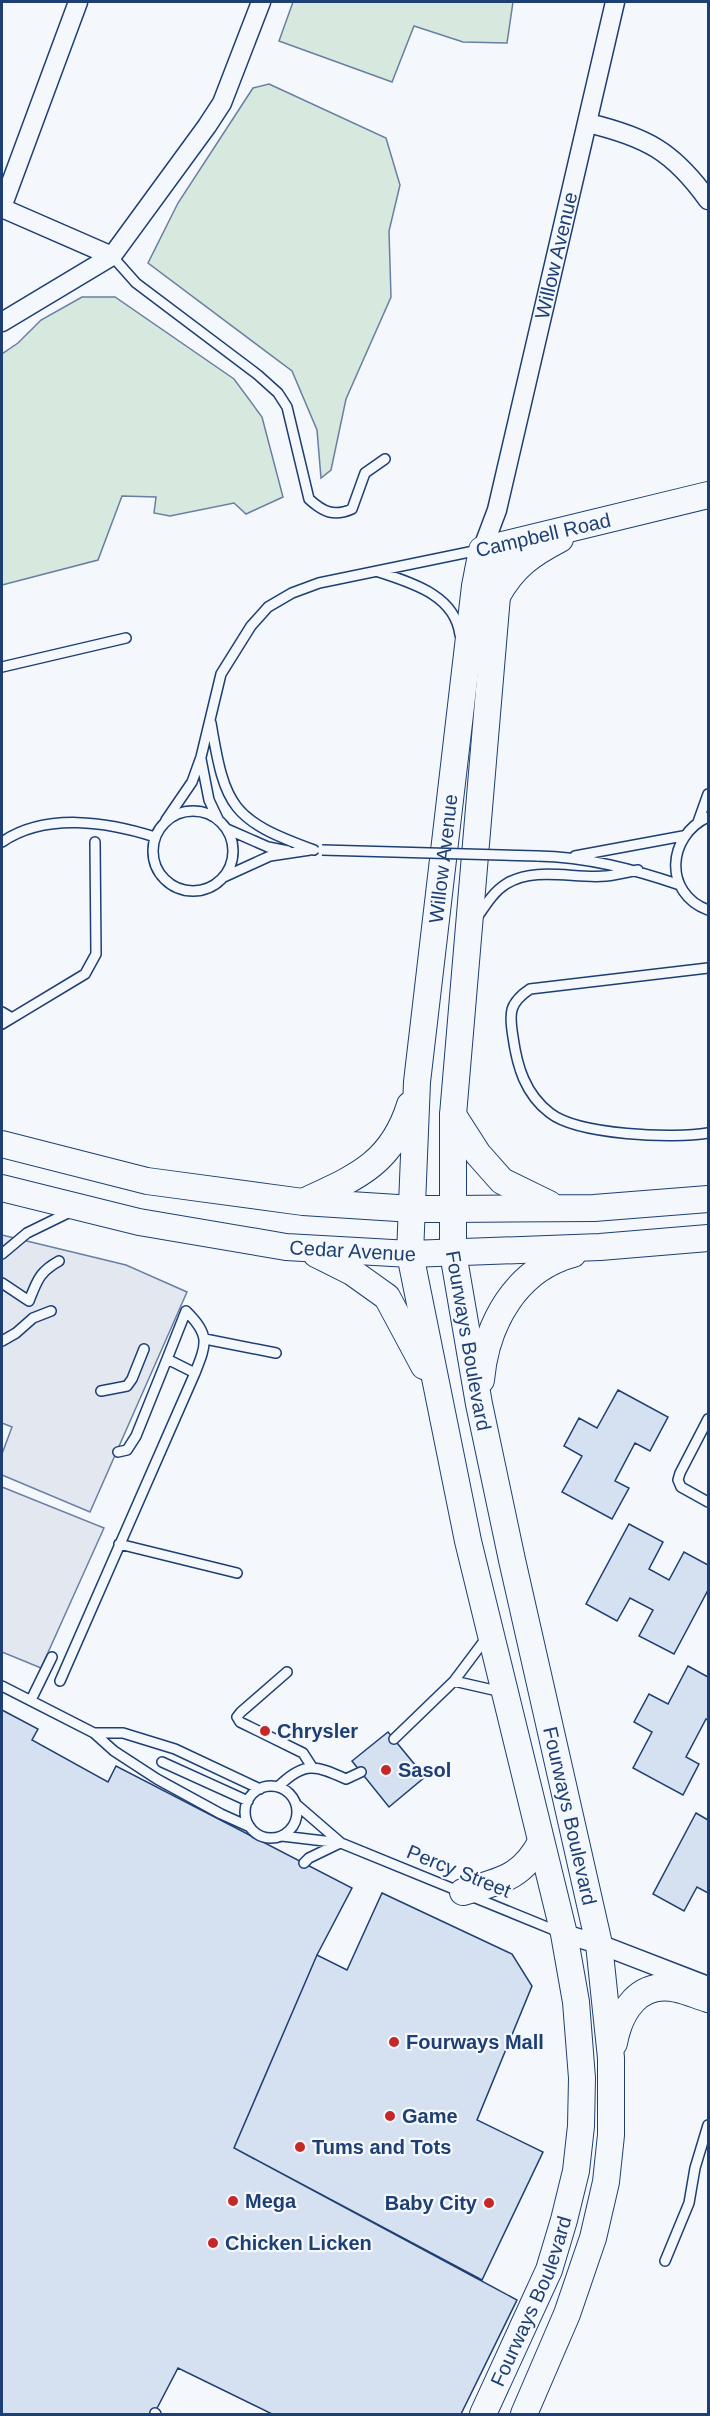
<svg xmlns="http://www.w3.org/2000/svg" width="710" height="2416" font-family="Helvetica,sans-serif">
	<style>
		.green { fill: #d7e8df; stroke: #687fa3; stroke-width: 1.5 }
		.parking { fill: #e3e8f0; stroke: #687fa3; stroke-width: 1.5 }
		.building { fill: #d5e0f0; stroke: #1d3f73; stroke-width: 1.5 }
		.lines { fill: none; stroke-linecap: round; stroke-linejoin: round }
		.lane-casing { stroke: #1d3f73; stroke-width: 12 }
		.street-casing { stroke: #1d3f73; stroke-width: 21 }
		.secondary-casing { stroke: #1d3f73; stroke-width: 28 }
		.lane { stroke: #f4f7fb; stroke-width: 9 }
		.street { stroke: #f4f7fb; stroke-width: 18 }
		.secondary { stroke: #f4f7fb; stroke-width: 26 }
		.lane-bridge-casing { stroke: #1d3f73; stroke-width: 12; stroke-linecap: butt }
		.lane-bridge { stroke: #f4f7fb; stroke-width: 9 }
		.poi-dot { fill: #c62828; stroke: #f4f7fb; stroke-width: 2 }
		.labels { text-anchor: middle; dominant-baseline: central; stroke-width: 4.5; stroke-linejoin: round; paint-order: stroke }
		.street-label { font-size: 20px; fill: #1d3f73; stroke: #f4f7fb }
		.poi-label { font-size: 20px; font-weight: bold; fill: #1d3f73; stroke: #f4f7fb; text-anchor: start }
	</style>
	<rect width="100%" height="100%" fill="#f4f7fb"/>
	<!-- green -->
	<path class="green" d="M293 2H513L507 43 463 42 414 26 392 82 279 41Z
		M269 84 386 138 400 185 389 231 391 297 346 399 331 470 321 478 317 430 292 371 148 263 178 203 253 88Z
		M82 297H115L234 379 262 417 283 497 246 514 234 503 170 516 154 513 156 497 122 496 98 560 2 585V354L18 343 41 320Z"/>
	<!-- parking -->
	<path class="parking" d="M2 1235 126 1265 187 1292 90 1512 2 1475V1454L12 1427 2 1423Z
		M2 1487 104 1528 41 1668 2 1652Z"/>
	<!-- building -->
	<path class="building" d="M618 1390 668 1417 650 1451 635 1443 615 1481 629 1488 612 1519 562 1492 582 1456 564 1446 579 1418 597 1428Z
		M629 1524 663 1542 649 1569 669 1580 684 1552 708 1565V1590L674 1654 639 1636 653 1610 630 1598 617 1621 586 1604Z
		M688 1666 708 1677V1720L706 1719 686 1757 699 1764 683 1795 633 1768 652 1732 634 1722 649 1694 668 1704Z
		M2 1710 38 1729 32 1740 108 1782 116 1766 352 1888 317 1955 234 2148 517 2300 461 2414H272L178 2368 154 2414H2Z
		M388 1732 425 1777 389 1807 352 1761Z
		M696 1813 708 1820V1893L697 1887 684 1911 653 1894Z
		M382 1893 512 1954 532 1986 477 2120 543 2152 482 2280 234 2148 317 1955 347 1970Z"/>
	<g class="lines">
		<!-- lane casing -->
		<g class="lane-casing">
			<path id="lane" d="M112 256 136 283 258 375 278 393 287 407 309 499C323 512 334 517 352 509L365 473 385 459
				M379 572C412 583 455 595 460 635
				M2 667 126 638
				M211 723C225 808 232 820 314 850
				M201 759 209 800 218 819
				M153 851a40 40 0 1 1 80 0a40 40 0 1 1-80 0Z
				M708 817C667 836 663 893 708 910
				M166 820 192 782 201 757 221 674 251 626 268 607 292 593 319 583 479 550
				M698 822 708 794
				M227 829 268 847 288 851
				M2 842C46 812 108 822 155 837
				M537 856C587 857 633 869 680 885
				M575 856 683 836
				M224 877 270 856 310 850
				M476 919C485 906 493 892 506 884 535 866 574 879 606 876 617 875 628 872 638 870
				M708 968 530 989C509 1003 509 1013 513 1037 517 1066 525 1094 550 1113 578 1135 674 1139 708 1133
				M2 1012 12 1018
				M2 1024 85 974 96 954 95 842
				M2 1254 27 1233 72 1211
				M2 1283 29 1301C37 1281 39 1272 59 1261
				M205 1339 276 1353
				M2 1341 16 1333 33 1318 51 1311
				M101 1391 127 1386 132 1379 144 1349
				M708 1419 680 1473 678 1480 681 1487 708 1502
				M118 1452 127 1450 136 1436 167 1359
				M119 1544 237 1573
				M287 1672 241 1712 237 1717 240 1722 303 1753 312 1767
				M60 1681 195 1373C207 1343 210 1335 186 1311L167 1359 195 1373
				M454 1681 502 1692
				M2 1686 94 1733 114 1751 157 1779 221 1814 250 1827
				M31 1700 52 1657
				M94 1733H123L175 1749 260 1789
				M394 1739 454 1681 487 1637
				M162 1762 248 1801
				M245 1812a26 26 0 1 1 52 0a26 26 0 1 1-52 0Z
				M278 1787C304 1761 315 1765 346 1779L361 1772
				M297 1805 341 1843
				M282 1836 341 1843 559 1932
				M304 1863 309 1858 338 1844
				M665 2261 689 2203 695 2168 708 2125
				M155 2413 156 2414"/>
		</g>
		<!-- street casing -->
		<g class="street-casing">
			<g id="street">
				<path d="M588 123C646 137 673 151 708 200"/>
				<path d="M2 207 78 2"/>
				<path d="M2 208 112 256"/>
				<path d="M2 322 112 256 207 126 222 103 261 2"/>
				<path id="s1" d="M482 550 497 510 615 2"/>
				<path d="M564 1934 599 1944 708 1986"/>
			</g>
		</g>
		<!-- secondary casing -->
		<g class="secondary-casing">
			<g id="secondary">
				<path id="s2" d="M500 546 497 596 453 1115V1253L479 1404 512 1560 599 1944 611 2058V2135L606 2182 593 2238 567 2314 524 2414"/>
				<path d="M497 596C513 567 531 554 560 539"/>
				<path d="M453 1115 478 1154 502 1181 549 1204"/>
				<path d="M2 1144 147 1181 303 1202 413 1209H452L594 1208 708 1199"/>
				<path id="s3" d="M2 1188 139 1222 286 1247 410 1254 600 1247 708 1238"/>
				<path d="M305 1201C357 1177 392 1163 410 1105"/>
				<path d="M316 1254 352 1272 387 1297 424 1366"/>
				<path d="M481 1380C486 1324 516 1269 573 1254"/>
				<path d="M463 1892C500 1881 522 1878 541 1842"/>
				<path d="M614 2043C620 2011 639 1980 677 1989 687 1991 698 1996 708 1999"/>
				<path id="s4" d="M483 2414 549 2270 564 2220 576 2171 581 2126 582 2078 576 2002 564 1934 468 1541 410 1254 417 1082 475 586 482 550 708 495"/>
			</g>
		</g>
		<!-- lane -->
		<use href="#lane" class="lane"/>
		<!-- street -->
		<use href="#street" class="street"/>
		<!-- secondary -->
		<use href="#secondary" class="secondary"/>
		<!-- lane-bridge casing -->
		<g class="lane-bridge-casing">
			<path id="lane-bridge" d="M322 850 537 856"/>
		</g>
		<!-- lane-bridge -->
		<use href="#lane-bridge" class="lane-bridge"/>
	</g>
	<!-- markers -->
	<g class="poi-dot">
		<circle cx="265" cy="1731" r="6"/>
		<circle cx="386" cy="1770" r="6"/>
		<circle cx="394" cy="2042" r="6"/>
		<circle cx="390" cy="2116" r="6"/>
		<circle cx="300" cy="2147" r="6"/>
		<circle cx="233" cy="2201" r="6"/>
		<circle cx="489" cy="2203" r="6"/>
		<circle cx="213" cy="2243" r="6"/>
	</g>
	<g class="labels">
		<!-- street labels -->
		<g class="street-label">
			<text stroke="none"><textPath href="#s1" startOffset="304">Willow Avenue</textPath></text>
			<text transform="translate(543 535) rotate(-13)">Campbell Road</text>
			<text stroke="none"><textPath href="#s4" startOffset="1594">Willow Avenue</textPath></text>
			<text stroke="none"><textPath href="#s3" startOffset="357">Cedar Avenue</textPath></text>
			<text stroke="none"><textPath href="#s2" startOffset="798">Fourways Boulevard</textPath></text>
			<text stroke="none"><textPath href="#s2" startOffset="1284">Fourways Boulevard</textPath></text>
			<text transform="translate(459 1871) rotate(22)">Percy Street</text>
			<text stroke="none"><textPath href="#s4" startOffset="123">Fourways Boulevard</textPath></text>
		</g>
		<!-- poi labels -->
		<g class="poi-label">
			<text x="277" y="1731">Chrysler</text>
			<text x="398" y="1770">Sasol</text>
			<text x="406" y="2042">Fourways Mall</text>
			<text x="402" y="2116">Game</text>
			<text x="312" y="2147">Tums and Tots</text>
			<text x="245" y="2201">Mega</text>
			<text x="477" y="2203" text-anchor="end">Baby City</text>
			<text x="225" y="2243">Chicken Licken</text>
		</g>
	</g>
	<!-- border -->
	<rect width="710" height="2416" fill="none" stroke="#1d3f73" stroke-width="6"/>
</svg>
